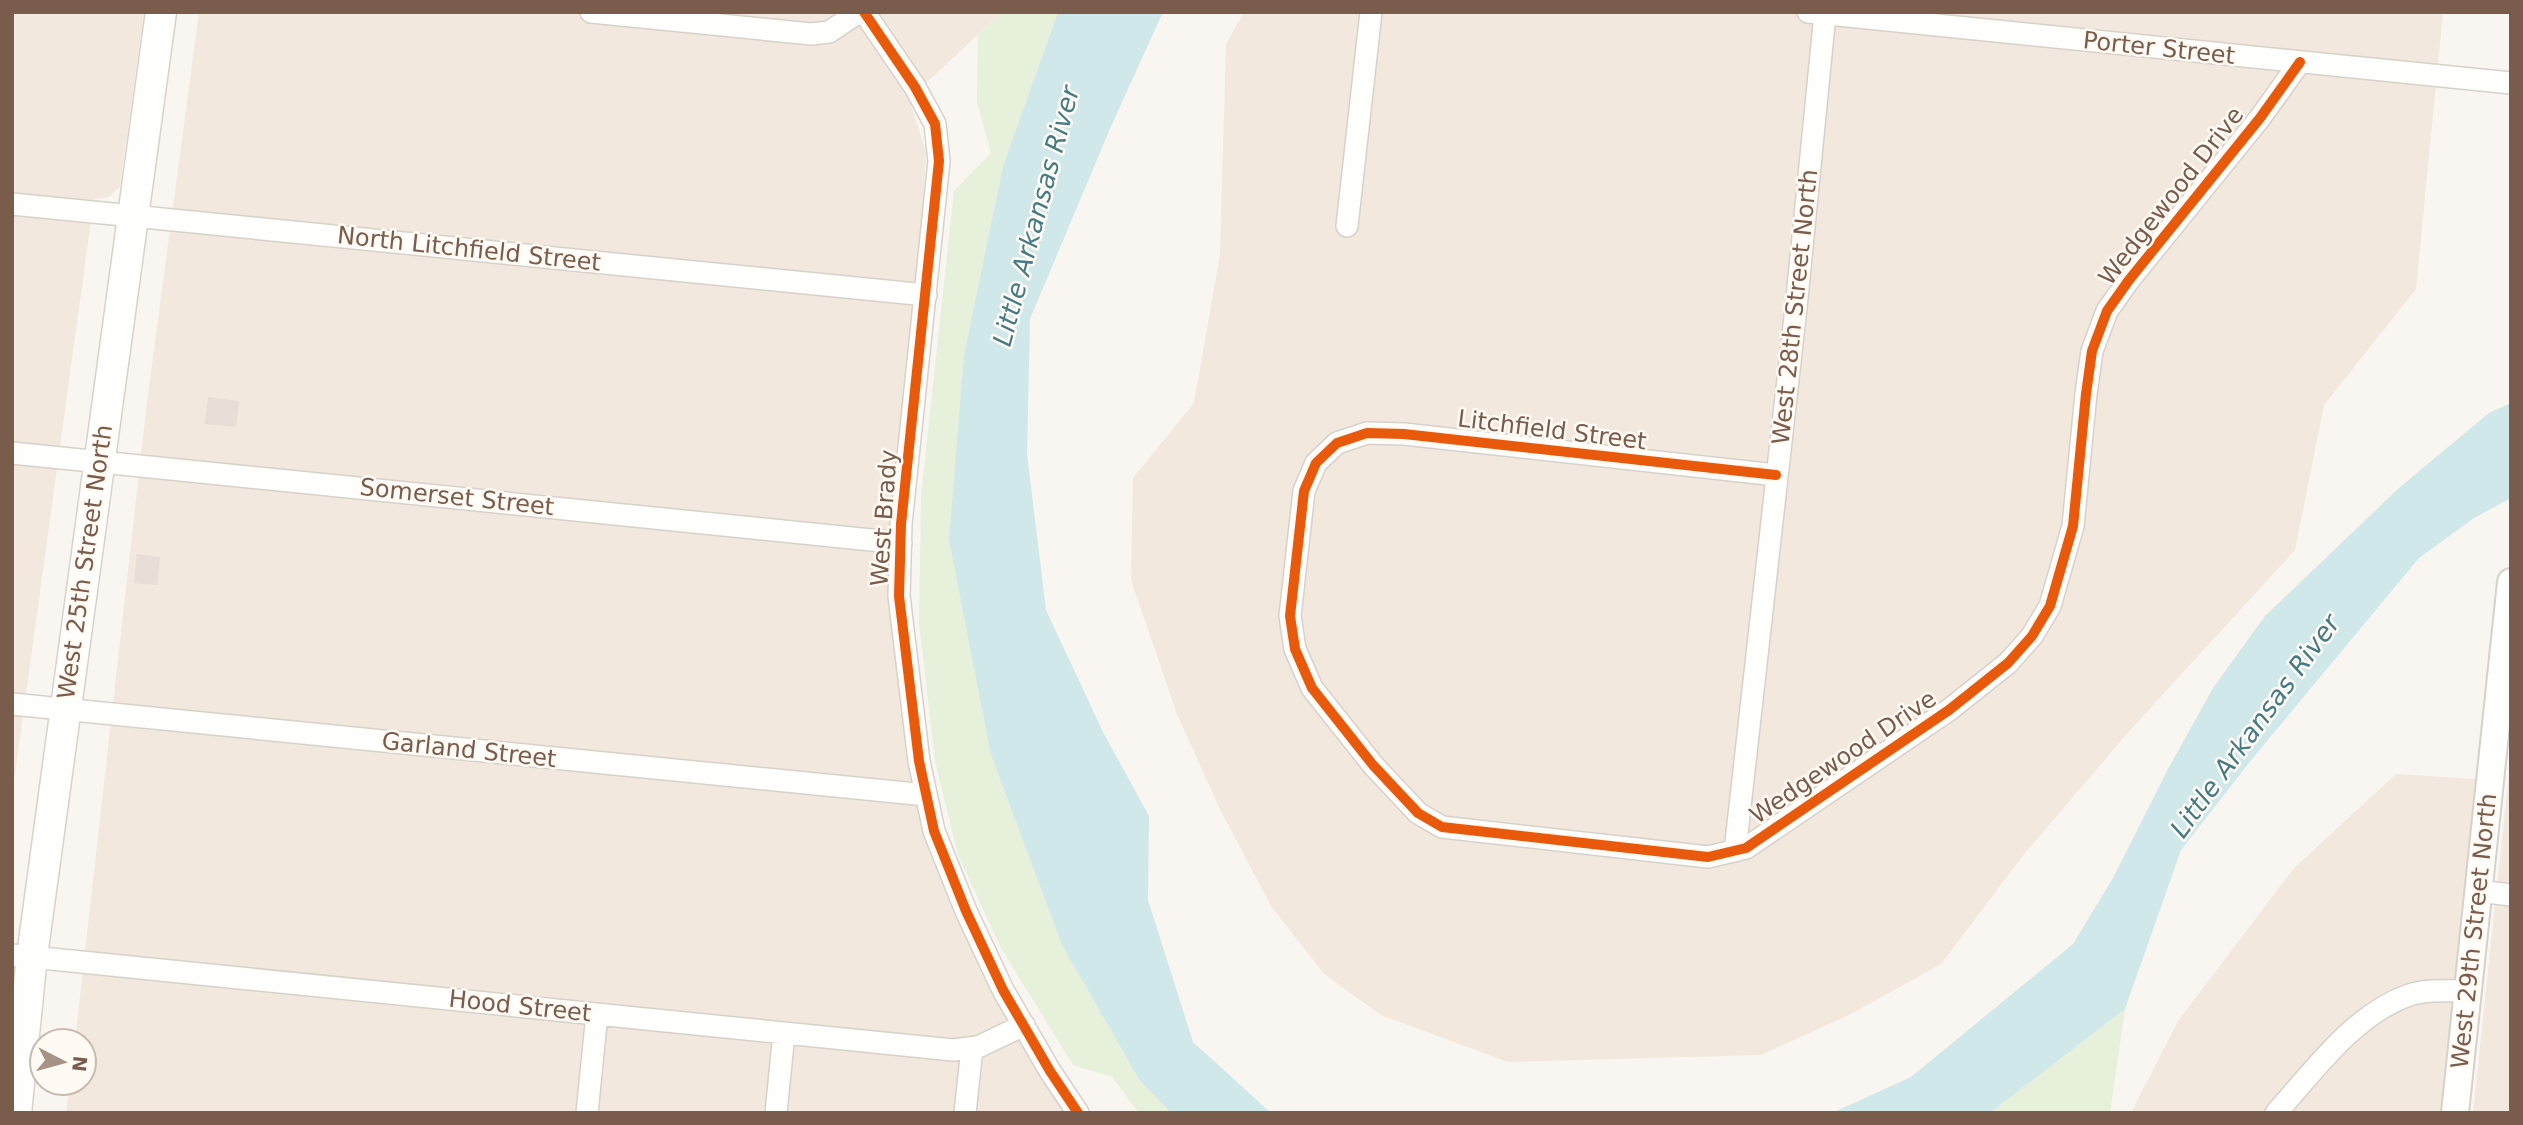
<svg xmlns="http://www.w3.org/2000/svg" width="2523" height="1125" font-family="'DejaVu Sans',sans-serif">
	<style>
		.residential { fill: #f2e8de }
		.green { fill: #e7f0db }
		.water { fill: #d0e8ea }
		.building { fill: #e6ded7 }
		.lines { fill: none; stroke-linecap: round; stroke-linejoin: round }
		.minor-casing { stroke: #d7d1cb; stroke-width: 24 }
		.tertiary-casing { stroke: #d7d1cb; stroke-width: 30 }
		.secondary-casing { stroke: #d9d2cb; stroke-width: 33 }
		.minor { stroke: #fefefd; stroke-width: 21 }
		.tertiary { stroke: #fefefd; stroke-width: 26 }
		.secondary { stroke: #fefefd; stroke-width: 30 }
		.cycleway-casing { stroke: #fffaf3; stroke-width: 15 }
		.cycleway { stroke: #e8590c; stroke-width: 10 }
		.labels { text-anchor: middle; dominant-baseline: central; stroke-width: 5; stroke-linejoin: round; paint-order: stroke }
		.street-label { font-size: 24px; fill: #7a5c4d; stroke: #fffaf3 }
		.water-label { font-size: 26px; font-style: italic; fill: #437c86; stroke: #fffaf3 }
	</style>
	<rect width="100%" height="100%" fill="#f9f5f0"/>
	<!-- residential -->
	<path class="residential" d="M12 12H144L120 186 109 197 94 199 12 796Z
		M199 12H1002L909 99 926 152 923 210 888 567 899 692 922 826 967 939 1030 1057 1064 1113H66L70 1083H84V1041H75L147 402Z
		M1244 12H2443L2416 289 2324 405 2295 550 2132 728 2021 858 1941 964 1853 1013 1761 1055 1508 1062 1381 1015 1324 974 1271 906 1220 809 1177 714 1131 580 1133 478 1194 403 1220 255 1226 44Z
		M2511 754V1113H2473Z
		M2396 774 2490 780 2454 1113H2131L2178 1021 2294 868Z"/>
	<!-- green -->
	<path class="green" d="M1002 12H1058L1003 166 964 355 991 755 1062 945 1140 1081 1171 1113H1139L1112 1077 1073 1065 1001 948 958 855 935 761 919 623 921 496 954 191 991 153 977 102 978 35Z
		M2125 1009 2110 1113H1990L1998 1107Z"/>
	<!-- water -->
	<path class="water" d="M1058 12H1163L1112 124 1030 319 1027 454 1046 610 1104 734 1149 816 1148 900 1193 1042 1271 1113H1171L1140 1081 1062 945 991 755 949 540 964 355 1003 166Z
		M2511 403V498L2474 518 2419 558 2252 759 2181 850 2125 1009 1990 1113H1832L1911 1077 2073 944 2113 878 2168 769 2213 688 2265 616 2400 487 2489 413Z"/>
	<!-- building -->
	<path class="building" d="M208 397 239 401 236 427 205 424Z
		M137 554 160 557 157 585 134 583Z"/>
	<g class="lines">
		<!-- minor casing -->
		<g class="minor-casing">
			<path id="minor" d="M591 12 811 34 829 32 859 12
				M864 12 915 87 935 124 939 161 901 524 899 596 919 761 934 831 966 911 1003 990 1050 1071 1078 1113
				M1808 12 2511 83
				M12 204 926 295
				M1347 226 1371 12
				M12 453 901 543
				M1776 475 1404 434 1367 433 1337 443 1316 463 1304 491 1290 616 1295 649 1312 688 1373 765 1418 813 1442 827 1708 857 1746 848 1949 710 2008 663 2032 636 2050 606 2073 526 2086 394 2092 351 2107 311 2129 280 2260 118 2300 62
				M12 704 926 795
				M1735 851 1796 308 1825 14
				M2479 891 2511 895
				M12 955 953 1050 978 1047 1024 1025
				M587 1113 597 1014
				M776 1113 784 1033
				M965 1113 972 1048
				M2276 1113C2314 1071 2353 1015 2409 995 2428 989 2448 991 2468 991"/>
		</g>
		<!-- tertiary casing -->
		<g class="tertiary-casing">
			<path id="tertiary" d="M2455 1113 2511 582"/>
		</g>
		<!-- secondary casing -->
		<g class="secondary-casing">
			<path id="secondary" d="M16 1113 32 956 161 12"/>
		</g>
		<!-- minor -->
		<use href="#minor" class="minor"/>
		<!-- tertiary -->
		<use href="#tertiary" class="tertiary"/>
		<!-- secondary -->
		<use href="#secondary" class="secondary"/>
		<!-- cycleway casing -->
		<g class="cycleway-casing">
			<path id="cycleway" d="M864 12 915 87 935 124 939 161 901 524 899 596 919 761 934 831 966 911 1003 990 1050 1071 1078 1113
				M1776 475 1404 434 1367 433 1337 443 1316 463 1304 491 1290 616 1295 649 1312 688 1373 765 1418 813 1442 827 1708 857 1746 848 1949 710 2008 663 2032 636 2050 606 2073 526 2086 394 2092 351 2107 311 2129 280 2260 118 2300 62"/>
		</g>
		<!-- cycleway -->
		<use href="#cycleway" class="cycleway"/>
	</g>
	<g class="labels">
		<!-- street labels -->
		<g class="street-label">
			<text transform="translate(2159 48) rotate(6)">Porter Street</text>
			<text transform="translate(2171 196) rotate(-52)">Wedgewood Drive</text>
			<text transform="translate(469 249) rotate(6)">North Litchfield Street</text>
			<text transform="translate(1795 307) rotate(-84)">West 28th Street North</text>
			<text transform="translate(1552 430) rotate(7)">Litchfield Street</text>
			<text transform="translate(457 497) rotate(6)">Somerset Street</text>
			<text transform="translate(884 518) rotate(-86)">West Brady</text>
			<text transform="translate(85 562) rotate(-82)">West 25th Street North</text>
			<text transform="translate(469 750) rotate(6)">Garland Street</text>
			<text transform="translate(1843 757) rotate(-34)">Wedgewood Drive</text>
			<text transform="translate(2474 931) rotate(-84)">West 29th Street North</text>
			<text transform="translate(520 1006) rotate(6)">Hood Street</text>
		</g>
		<!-- water labels -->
		<g class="water-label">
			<text transform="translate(1036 216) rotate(-75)">Little Arkansas River</text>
			<text transform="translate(2255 726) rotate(-54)">Little Arkansas River</text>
		</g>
	</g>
	<!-- border -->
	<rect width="2523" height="1125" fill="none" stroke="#7a5c4d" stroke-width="28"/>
	<!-- north arrow -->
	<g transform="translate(63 1062) rotate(96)"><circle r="33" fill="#fffaf3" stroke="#cabbb1" stroke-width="2"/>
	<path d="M0-5L12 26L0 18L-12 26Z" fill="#a69286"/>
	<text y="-10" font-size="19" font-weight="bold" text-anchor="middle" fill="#7a5c4d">N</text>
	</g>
</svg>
